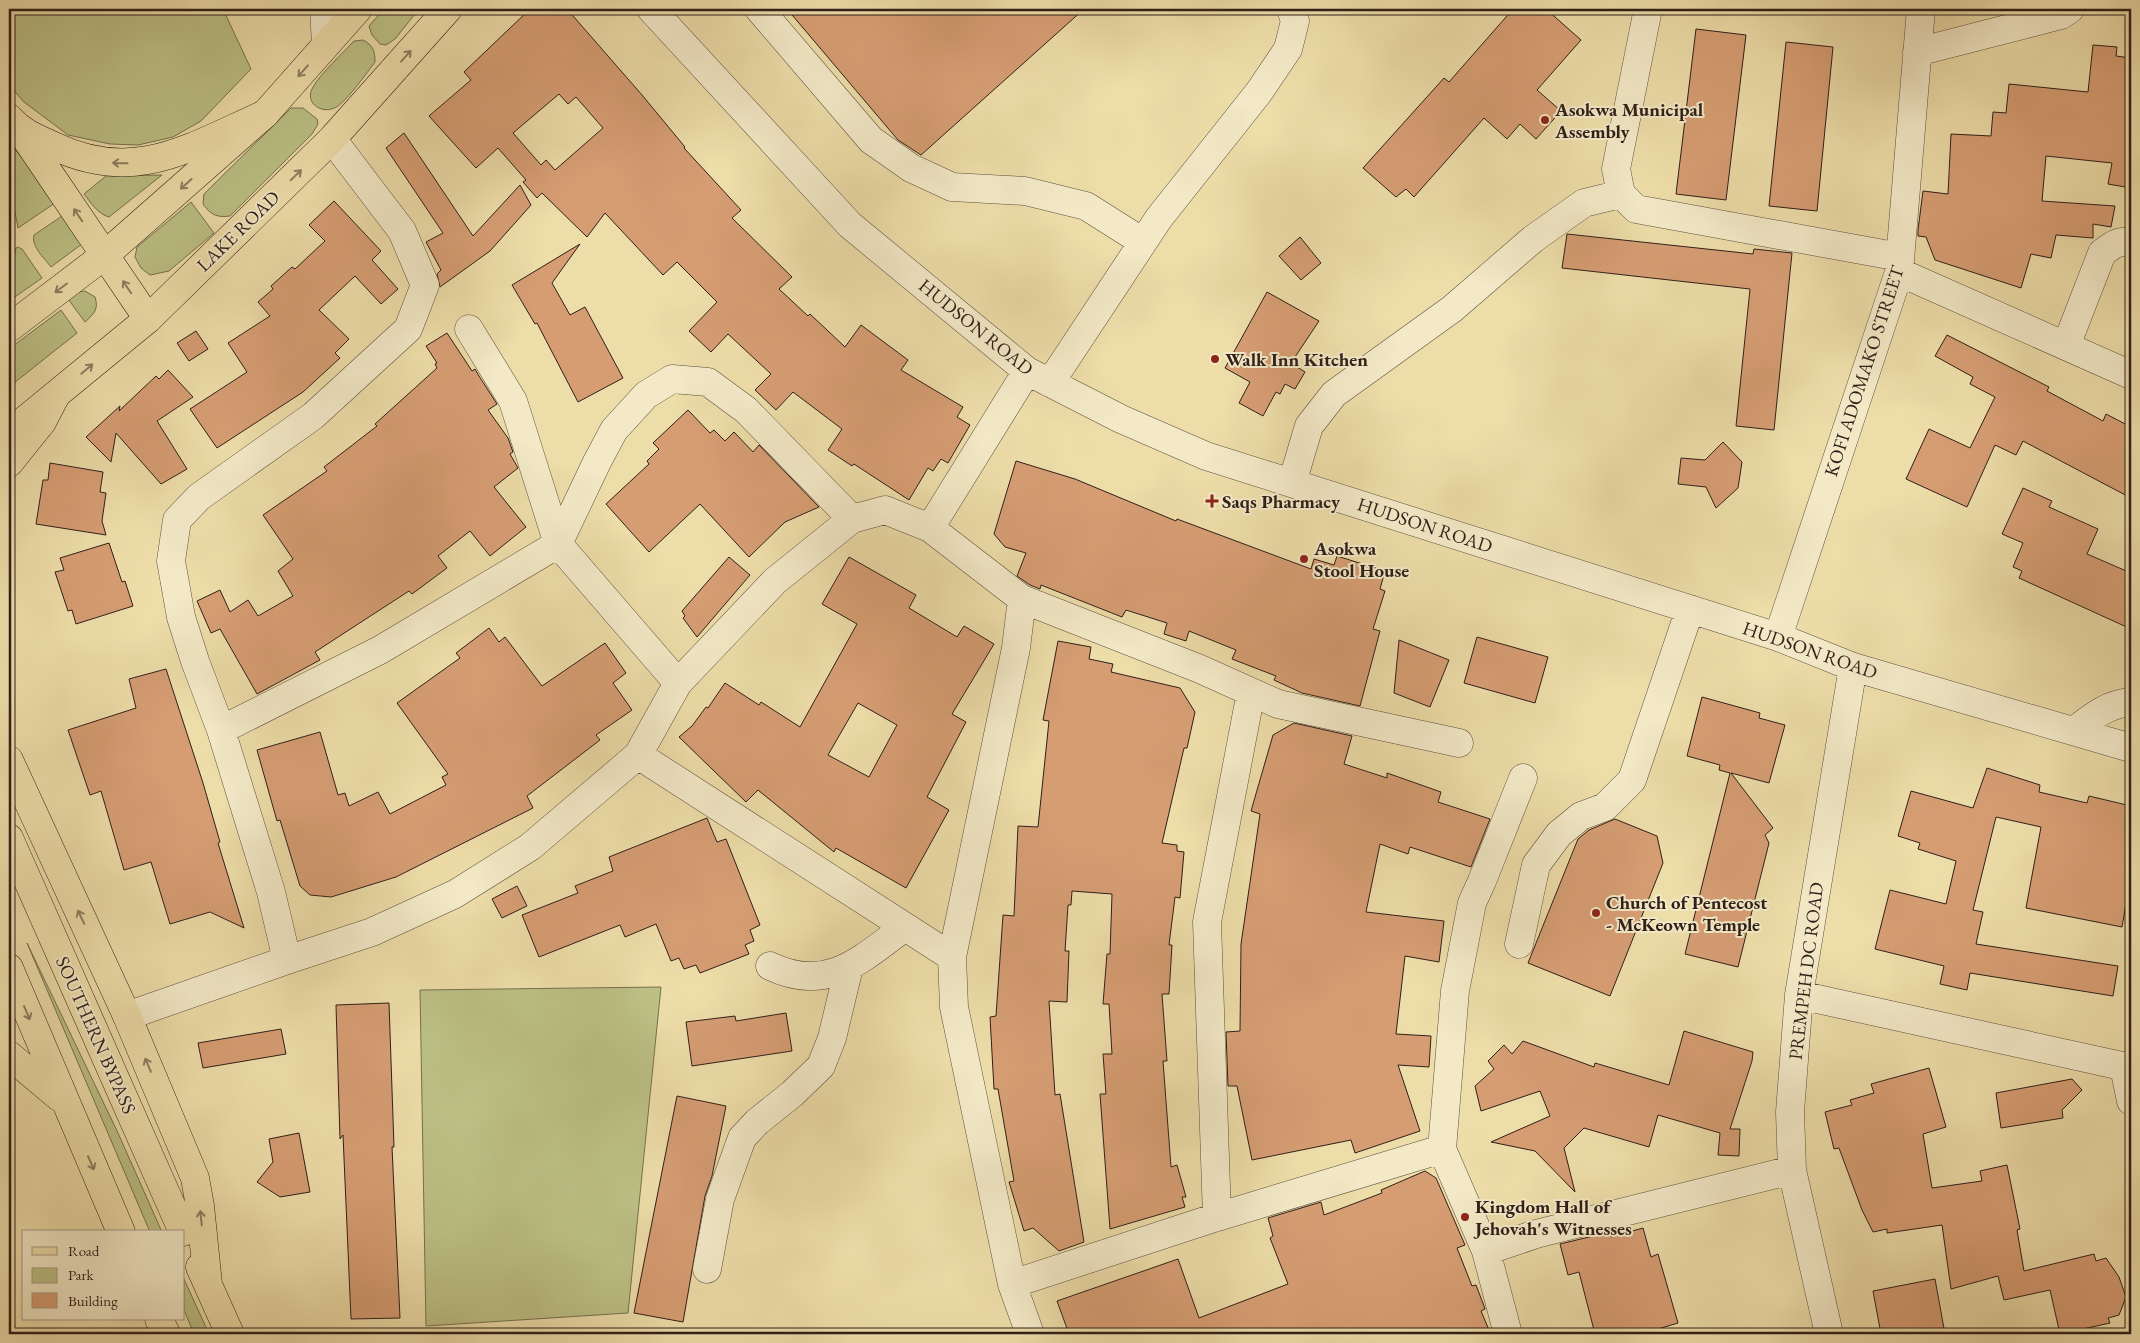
<svg xmlns="http://www.w3.org/2000/svg" width="2140" height="1343" font-family="'EB Garamond',serif">
	<style>
		.green { fill: #bcc085; stroke: #76704f }
		.building { fill: #d69d73; stroke: #2f1f19; fill-rule: evenodd }
		.lines { fill: none; stroke-linecap: round; stroke-linejoin: round }
		.minor-casing { stroke: #5e4e3d; stroke-width: 29 }
		.major-casing { stroke: #2f1f19; stroke-width: 29 }
		.highway-casing { stroke: #2f1f19; stroke-width: 29 }
		.minor { stroke: #f3e9c7; stroke-width: 28 }
		.major { stroke: #eddda9; stroke-width: 28 }
		.highway { stroke: #eddda9; stroke-width: 28 }
		.oneway { stroke: #8e7e61 }
		.poi-dot { fill: #8f2418; stroke: #f3e9c7; stroke-width: 2 }
		.labels { text-anchor: middle; dominant-baseline: central; stroke-width: 4; stroke-linejoin: round; paint-order: stroke }
		.poi-label { font-size: 19px; font-weight: bold; fill: #2f1f19; stroke: #f3e9c7; text-anchor: start }
		.street-label { font-size: 19px; fill: #2f1f19; stroke: #f3e9c7 }
	</style>
	<rect width="100%" height="100%" fill="#eddda9"/>
	<filter id="stains"><feTurbulence type="fractalNoise" baseFrequency=".004" numOctaves="4"/><feColorMatrix values="0 0 0 0 .2 0 0 0 0 .09 0 0 0 0 .02 0 0 0 .5 -.17"/></filter>
	<radialGradient id="worn" r=".72"><stop offset=".6" stop-color="#630" stop-opacity="0"/><stop offset="1" stop-color="#630" stop-opacity=".3"/></radialGradient>
	<!-- green -->
	<path class="green" d="M9 9H223L251 69 201 121 173 137 138 145 110 144 68 135 24 102 9 85Z
		M384 9H419L395 39 386 45 380 44 372 35 369 26Z
		M363 40C373 45 375 51 375 62 366 74 349 98 338 106 324 116 303 104 313 87 321 73 342 54 354 41Z
		M291 108H303L317 119 318 124 312 134 230 216C216 218 210 214 203 204L204 194Z
		M9 142 58 201 18 228 9 181Z
		M162 175 109 217C98 214 91 203 84 194L106 176Z
		M191 202 214 233 169 271 150 275 141 268 135 257 137 247Z
		M62 216 86 241 51 267C44 258 31 246 34 235Z
		M18 247 22 249 42 278 9 301V281L16 248Z
		M85 291 95 297C99 309 94 314 85 322L68 299 78 292Z
		M61 310 77 333 9 387V349Z
		M27 943 118 1133 162 1232H150Z
		M661 987 628 1313 426 1326 420 990Z
		M184 1279 209 1334H194L184 1310Z"/>
	<!-- building -->
	<path class="building" d="M530 9H567L642 95 685 147 684 148 741 210 732 218 792 277 779 289 808 316 810 314 845 347 861 325 908 360 901 370 963 407 957 417 970 425 948 463 941 459 933 471 928 468 909 500 854 464 852 466 828 450 842 429 793 392 776 410 755 390 771 374 728 334 711 352 689 331 717 302 677 262 663 275 605 213 587 237 542 193 537 198 523 182 526 180 498 148 476 168 429 116 471 80 464 72ZM559 94 568 104 576 97 603 128 555 170 546 160 541 165 513 133Z
		M787 9H1084L921 155 898 140Z
		M1513 9H1546L1581 40 1537 90 1561 111 1536 139 1520 124 1507 139 1484 118 1414 197 1406 189 1396 197 1363 168 1444 78 1449 82Z
		M1696 29 1746 35 1726 200 1676 194Z
		M1786 42 1833 47 1817 211 1769 206Z
		M2093 45 2117 47 2116 56 2131 58V188L2108 184 2112 163 2046 156 2042 201 2115 206 2111 227 2093 224V238L2056 235 2051 258 2031 254 2021 288 1935 260 1926 237 1918 236V230L1923 191 1948 194 1951 134 1991 136 1993 112 2006 113 2009 84 2088 92Z
		M404 133 473 236 520 185 531 205 490 251 440 287 437 274 441 270 426 242 443 233 386 148Z
		M334 201 381 251 372 260 398 289 381 304 355 276 319 310 349 339 335 353 340 358 303 392 217 448 190 409 247 372 228 343 270 316 258 302 273 289 271 286 292 267 295 269 325 241 309 225Z
		M1567 234 1753 254 1754 249 1792 253 1774 430 1736 426 1750 289 1562 268Z
		M1300 237 1321 263 1301 280 1279 256Z
		M580 244 552 283 570 315 585 307 623 378 578 402 537 323 535 324 512 285Z
		M1267 292 1319 321 1291 363 1305 372 1295 389 1285 384 1280 394 1276 392 1263 416 1239 403 1250 382 1225 368Z
		M196 331 208 349 189 361 177 343Z
		M447 333 472 371 475 369 479 376 497 404 488 410 508 438 513 452 510 454 518 468 494 487 526 527 490 556 470 531 438 556 447 568 412 594 409 591 315 652 320 660 257 694 220 629 211 633 197 601 220 590 230 612 248 600 258 616 293 596 278 571 293 559 263 515 327 471 324 467 377 426 375 424 437 368 435 364 437 363 426 346Z
		M1947 335 2049 387 2047 391 2103 421 2106 414 2131 427V498L2023 441 2016 455 1995 445 1967 507 1906 479 1929 429 1970 448 1995 397 1970 384 1973 377 1935 356Z
		M168 370 193 397 157 421 187 469 161 484 116 433 111 462 86 437 120 406 119 411 156 376 159 379Z
		M688 410 710 433 714 430 725 441 734 432 753 452 759 445 819 507 785 522 749 557 700 504 649 552 606 504 649 464 647 461 659 449 653 443Z
		M1723 442 1742 462 1738 488 1716 508 1706 487 1678 484 1681 458 1705 460Z
		M1016 461 1075 479 1176 521 1177 519 1311 569 1314 559 1334 565 1337 556 1385 571 1380 589 1385 591 1373 629 1380 631 1360 706 1302 693 1274 680 1276 676 1232 659 1236 650 1189 631 1186 641 1164 634 1167 623 1126 610 1122 617 1041 585 1040 589 1030 585 1017 576 1026 553 1005 547 994 534Z
		M50 463 103 472 100 492 106 493 102 521 106 535 36 524 43 480H48Z
		M2023 488 2052 501 2049 507 2098 529 2087 554 2131 573V629L2019 578 2022 571 2013 567 2023 543 2002 534Z
		M109 543 122 582 125 581 133 606 76 624 72 610 68 611 55 572 64 570 60 558Z
		M729 557 750 575 697 637 683 618 685 616 682 611Z
		M849 557 916 595 909 608 957 637 964 626 994 644 952 714 966 722 927 797 949 810 906 888 836 848 834 852 758 790 746 802 679 737 692 726 706 707 708 708 725 683 759 705 761 702 800 727 857 624 822 604ZM858 703 897 725 869 777 828 755Z
		M489 628 499 642 505 637 542 686 605 643 626 673 613 683 632 710 596 735 600 740 527 796 533 808 396 877 331 897 310 895 300 886 280 820 277 821 257 750 320 732 338 795 345 793 349 806 378 792 390 814 446 785 442 777 448 774 397 703 460 658 456 653Z
		M1477 637 1548 657 1535 703 1464 683Z
		M1399 640 1449 660 1430 707 1394 693Z
		M1058 641 1091 647 1089 659 1113 664 1111 672 1180 688 1195 712 1187 748H1184L1162 843 1177 845V851L1184 852 1180 898 1175 897 1169 945H1172L1169 994H1162L1167 1061H1163L1171 1167 1177 1165 1186 1197H1182L1185 1207 1110 1229 1100 1094H1106L1103 1054H1112L1109 1004H1103L1107 954H1110L1112 894 1072 891 1071 905H1068L1065 951H1069L1067 1002 1049 1001 1055 1095 1060 1094 1084 1242 1059 1251 1033 1228 1024 1231 1009 1182 1014 1181 998 1089H994L990 1017 996 1016 1003 915 1014 916 1018 826 1038 827 1049 721 1043 720Z
		M166 669 203 783 220 842 218 843 244 928 210 912 170 924 151 862 124 870 101 791 90 795 68 730 136 708 129 679Z
		M1702 697 1760 713 1759 718 1785 725 1769 783 1731 773 1773 828 1765 835 1769 843 1738 967 1685 954 1730 773 1719 770 1720 765 1687 756Z
		M1294 723 1352 736 1344 764 1387 778V773L1441 792 1438 802 1490 819 1471 867 1410 847 1408 854 1380 844 1366 912 1444 921 1439 962 1405 956 1396 1034 1431 1036 1429 1067 1398 1065 1420 1131 1355 1153 1351 1140 1252 1160 1237 1086H1228L1226 1032 1240 1031 1241 944 1260 814 1251 811 1273 735Z
		M1987 768 2040 785 2039 792 2087 803 2089 796 2131 806V875L2122 927 2026 908 2041 827 1996 817 1973 910 1983 912 1976 944 2118 966 2113 996 1970 973 1967 990 1940 984 1944 966 1875 949 1890 890 1946 904 1956 861 1918 849 1920 843 1898 836 1911 791 1973 808Z
		M707 818 717 842 726 839 760 925 750 930 754 941 745 945 749 954 700 973 696 965 684 969 679 958 671 961 656 924 625 937 620 925 539 957 522 915 578 893 575 886 613 871 609 857Z
		M1615 819 1657 836 1663 863 1610 996 1528 963 1578 839 1589 830Z
		M517 886 527 906 502 918 492 899Z
		M389 1003 394 1147H392L400 1318 351 1319 343 1135 340 1139 336 1005Z
		M786 1013 792 1051 692 1066 686 1022 735 1016 736 1021Z
		M281 1029 286 1054 203 1068 198 1043Z
		M1684 1031 1753 1052 1752 1061 1730 1129H1740L1739 1156 1718 1155 1720 1133 1658 1115 1649 1147 1584 1128 1564 1148 1575 1192 1535 1151 1491 1142 1550 1116 1540 1091 1481 1111 1475 1086 1494 1069 1488 1061 1504 1045 1512 1054 1523 1041 1594 1067 1595 1063 1669 1085Z
		M1929 1068 1946 1127 1923 1134 1932 1188 1982 1181 1980 1171 2007 1165 2020 1229 2017 1230 2024 1271 2094 1254 2096 1261 2106 1258 2119 1277 2126 1297 2119 1315 2108 1318 2110 1323 2060 1334 2050 1290 2004 1300 1998 1276 1951 1289 1942 1225 1887 1233V1229L1873 1232 1862 1210 1839 1148 1834 1149 1825 1112 1852 1105 1850 1100 1874 1093 1871 1084Z
		M2072 1079 2082 1090 2062 1110 2063 1118 2001 1128 1996 1093Z
		M677 1096 726 1106 712 1176 705 1196 683 1322 634 1313Z
		M299 1133 310 1192 280 1197 257 1182 273 1162 269 1139Z
		M1425 1171 1436 1178 1465 1245 1457 1248 1472 1286 1476 1285 1484 1306 1485 1309 1481 1311 1489 1330 1477 1334H1069L1057 1301 1178 1259 1199 1318 1288 1284 1270 1238 1273 1236 1268 1218 1321 1202 1324 1215 1382 1193 1381 1190Z
		M1643 1228 1651 1257 1658 1254 1678 1323 1661 1328 1663 1334H1595L1579 1272 1568 1275 1560 1244 1610 1232 1611 1237Z
		M1935 1279 1945 1334H1881L1873 1291Z"/>
	<g class="lines">
		<!-- minor casing -->
		<g class="minor-casing">
			<path id="minor" d="M324 9 326 44
				M651 9 850 225 1027 371 1121 419 1206 456 1778 637 1853 667 2131 748
				M759 9 871 140 911 168 952 187 1025 191 1086 206 1143 242
				M1648 9 1616 169 1621 194 1636 209 1900 257
				M1917 52 2061 15 2070 9
				M1899 272 2131 375
				M469 329 513 401 558 544 678 683
				M2066 346 2102 253C2111 246 2119 239 2131 243
				M1050 383 1159 218 1259 92 1288 49 1295 21 1291 9
				M1292 483 1309 426 1334 394 1452 309 1533 239 1584 203 1621 194
				M930 528 1027 371
				M1022 599 1016 648 952 957 954 1007 1012 1284 1030 1334
				M1778 637 1899 272 1921 9
				M221 730 380 650 558 544 597 462 614 430 646 395 672 379 708 382 746 410 852 519
				M2074 731C2092 717 2107 704 2131 702
				M638 755 952 957
				M1519 944 1536 865 1559 834 1581 816 1605 807 1632 780 1690 609
				M287 960 271 892 221 730 195 661 181 617 171 561 177 520 199 497 313 416 408 329 425 285 402 231 332 139
				M770 966C828 994 861 959 905 927
				M1799 995 2131 1068
				M127 1016 287 960 372 932 455 894 530 847 638 755 678 683 775 581 852 519 885 510 930 528 1022 599 1200 669 1278 704 1459 743
				M2124 1067 2131 1101
				M1217 1217 1207 922 1251 692
				M1486 1251 1536 1234 1792 1170
				M707 1269 720 1199 742 1138 757 1122 792 1094 821 1066 832 1038 849 967
				M1012 1284 1217 1217 1442 1149
				M1508 1334 1486 1251 1442 1149 1455 991 1472 903 1482 881 1523 778
				M1829 1334 1792 1170 1790 1112 1799 995 1853 667"/>
		</g>
		<!-- major casing -->
		<g class="major-casing">
			<path id="major" d="M9 328 105 255 265 114 358 9
				M9 433 148 319 332 139 448 9"/>
		</g>
		<!-- highway casing -->
		<g class="highway-casing">
			<path id="highway" d="M9 118C22 133 36 138 54 146 135 185 190 147 265 114
				M20 130 148 319
				M9 463 42 422 56 395
				M9 760 127 1016 195 1178 200 1206 208 1284
				M9 838 183 1232
				M9 968 121 1232
				M9 1055 59 1097
				M200 1267 230 1334
				M159 1319 166 1334"/>
		</g>
		<!-- minor -->
		<use href="#minor" class="minor"/>
		<!-- major -->
		<use href="#major" class="major"/>
		<!-- highway -->
		<use href="#highway" class="highway"/>
	</g>
	<!-- one-way arrows -->
	<defs><path id="oneway-shaft" d="M-6 0H5M1.5-3L5.5 0L1.5 3" fill="none" stroke-width="1.6" stroke-linecap="round" stroke-linejoin="round" transform="scale(1.25)"/></defs>
	<g class="oneway">
		<use href="#oneway-shaft" transform="translate(406 56) rotate(-48)"/>
		<use href="#oneway-shaft" transform="translate(303 71) rotate(131)"/>
		<use href="#oneway-shaft" transform="translate(120 163) rotate(-179)"/>
		<use href="#oneway-shaft" transform="translate(296 175) rotate(-44)"/>
		<use href="#oneway-shaft" transform="translate(186 184) rotate(138)"/>
		<use href="#oneway-shaft" transform="translate(78 215) rotate(-124)"/>
		<use href="#oneway-shaft" transform="translate(127 287) rotate(-124)"/>
		<use href="#oneway-shaft" transform="translate(61 288) rotate(143)"/>
		<use href="#oneway-shaft" transform="translate(87 369) rotate(-40)"/>
		<use href="#oneway-shaft" transform="translate(81 917) rotate(-115)"/>
		<use href="#oneway-shaft" transform="translate(27 1013) rotate(67)"/>
		<use href="#oneway-shaft" transform="translate(148 1065) rotate(-113)"/>
		<use href="#oneway-shaft" transform="translate(91 1163) rotate(66)"/>
		<use href="#oneway-shaft" transform="translate(201 1218) rotate(-96)"/>
	</g>
	<!-- markers -->
	<g class="poi-dot">
		<circle cx="1545" cy="120" r="5"/>
		<circle cx="1215" cy="359" r="5"/>
		<path d="M1209.5 493.5h5v5h5v5h-5v5h-5v-5h-5v-5h5z"/>
		<circle cx="1304" cy="559" r="5"/>
		<circle cx="1596" cy="913" r="5"/>
		<circle cx="1465" cy="1217" r="5"/>
	</g>
	<g class="labels">
		<!-- poi labels -->
		<g class="poi-label">
			<text x="1555" y="109">Asokwa Municipal<tspan x="1555" dy="22">Assembly</tspan></text>
			<text x="1225" y="359">Walk Inn Kitchen</text>
			<text x="1222" y="501">Saqs Pharmacy</text>
			<text x="1314" y="548">Asokwa<tspan x="1314" dy="22">Stool House</tspan></text>
			<text x="1606" y="902">Church of Pentecost<tspan x="1606" dy="22">- McKeown Temple</tspan></text>
			<text x="1475" y="1206">Kingdom Hall of<tspan x="1475" dy="22">Jehovah's Witnesses</tspan></text>
		</g>
		<!-- street labels -->
		<g class="street-label">
			<text transform="translate(238 231) rotate(-44)">LAKE ROAD</text>
			<text transform="translate(976 327) rotate(39)">HUDSON ROAD</text>
			<text transform="translate(1864 371) rotate(-72)">KOFI ADOMAKO STREET</text>
			<text transform="translate(1425 525) rotate(18)">HUDSON ROAD</text>
			<text transform="translate(1810 650) rotate(19)">HUDSON ROAD</text>
			<text transform="translate(1806 971) rotate(-83)">PREMPEH DC ROAD</text>
			<text transform="translate(96 1035) rotate(66)">SOUTHERN BYPASS</text>
		</g>
	</g>
	<!-- margin -->
	<rect width="2140" height="1343" fill="none" stroke="#eddda9" stroke-width="30"/>
	<rect x="10" y="10" width="2120" height="1323" fill="none" stroke="#2f1f19" stroke-width="2.5"/>
	<rect x="15" y="15" width="2110" height="1313" fill="none" stroke="#2f1f19"/>
	<!-- legend -->
	<rect x="22" y="1230" width="162" height="90" fill="#f3e9c7" stroke="#a59881"/>
	<rect x="32" y="1247" width="25" height="8" fill="#eddda9" stroke="#a59881"/>
	<text x="68" y="1256" font-size="15" fill="#2f1f19">Road</text>
	<rect x="32" y="1268" width="25" height="15" fill="#bcc085" stroke="#a59881"/>
	<text x="68" y="1280" font-size="15" fill="#2f1f19">Park</text>
	<rect x="32" y="1293" width="25" height="15" fill="#d69d73" stroke="#a59881"/>
	<text x="68" y="1306" font-size="15" fill="#2f1f19">Building</text>
	<rect width="100%" height="100%" filter="url(#stains)"/>
	<rect width="100%" height="100%" fill="url(#worn)"/>
</svg>
